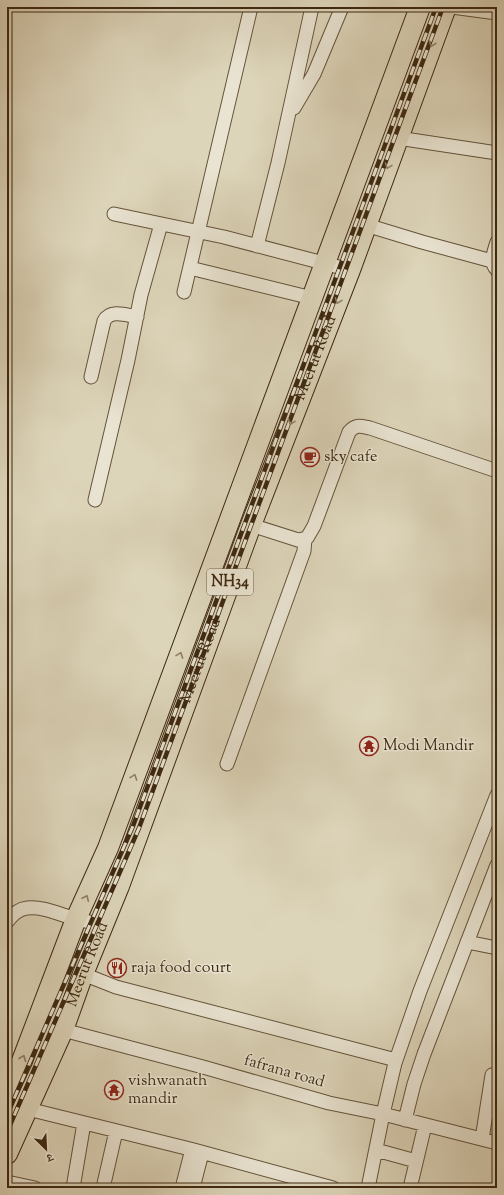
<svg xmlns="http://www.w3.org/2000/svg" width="504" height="1195" font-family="'Sorts Mill Goudy','Noto Serif Devanagari',serif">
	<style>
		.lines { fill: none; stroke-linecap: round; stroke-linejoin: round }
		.minor-casing { stroke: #65533b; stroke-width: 15 }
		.highway-casing { stroke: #3d2811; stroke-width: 22 }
		.minor { stroke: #e9e4d2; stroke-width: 13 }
		.highway { stroke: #ddd5ba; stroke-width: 20 }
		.rail-casing { stroke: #3d2811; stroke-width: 4.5 }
		.rail { stroke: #e9e4d2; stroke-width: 3; stroke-dasharray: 9; stroke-linecap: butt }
		.oneway { stroke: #8d7e66 }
		.labels { text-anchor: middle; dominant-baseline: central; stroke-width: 3; stroke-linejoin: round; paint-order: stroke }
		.shield { fill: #e9e4d2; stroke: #71604b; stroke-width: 1 }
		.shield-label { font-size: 15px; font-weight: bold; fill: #3d2811 }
		.street-label { font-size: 16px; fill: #3d2811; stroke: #e9e4d2 }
		.poi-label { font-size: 16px; fill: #3d2811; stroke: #e9e4d2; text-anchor: start }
	</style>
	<rect width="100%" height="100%" fill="#ddd5ba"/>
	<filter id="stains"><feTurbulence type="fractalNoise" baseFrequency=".005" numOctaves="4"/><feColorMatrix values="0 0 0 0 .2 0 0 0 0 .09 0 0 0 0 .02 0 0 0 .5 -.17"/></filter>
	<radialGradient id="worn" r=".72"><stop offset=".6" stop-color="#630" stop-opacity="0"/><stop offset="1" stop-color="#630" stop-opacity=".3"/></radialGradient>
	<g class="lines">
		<!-- minor casing -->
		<g class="minor-casing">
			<path id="minor" d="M452 7 497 13
				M294 108 314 74 342 7
				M398 138 497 153
				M114 214 224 237 350 270
				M366 225 422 242 492 261
				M497 242C494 252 489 262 497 270
				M257 246 278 163 312 7
				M190 268 312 298
				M184 292 251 7
				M91 377 104 321C110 309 126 315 137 317
				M95 500 128 360 141 295 161 224
				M251 525 298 540 307 538 314 526 349 432C356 424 360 426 370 428L497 471
				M227 764 304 551 305 539
				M7 922C12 915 18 909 27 908 43 906 61 915 76 919 85 921 94 923 103 925
				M467 942 497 948
				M83 974 116 987 396 1060
				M63 1030 203 1067 329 1103 383 1114 497 1143
				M28 1109 190 1149 191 1153 182 1188
				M405 1120 414 1084 424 1054 497 865
				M482 1139 492 1075
				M190 1149 333 1188
				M376 1150 416 1161
				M7 1182 35 1188
				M73 1188 84 1123
				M103 1188 116 1131
				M193 1188 202 1153
				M368 1188 383 1114 395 1063 420 991 497 795
				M410 1188 425 1125"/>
		</g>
		<!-- highway casing -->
		<g class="highway-casing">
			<g id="highway">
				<path d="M7 1093 22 1061 76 919 108 848 420 7"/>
				<path id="s1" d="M7 1154 63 1030 83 974 119 886 251 525 350 270 446 7"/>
			</g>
		</g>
		<!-- minor -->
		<use href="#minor" class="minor"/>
		<!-- highway -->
		<use href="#highway" class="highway"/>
		<!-- rail casing -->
		<g class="rail-casing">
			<g id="rail">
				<path d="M7 1115 133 826 436 7"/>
				<path id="s2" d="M7 1132 139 828 443 7"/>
			</g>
		</g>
		<!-- rail -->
		<use href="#rail" class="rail"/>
	</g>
	<!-- one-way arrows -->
	<defs><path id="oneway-chevron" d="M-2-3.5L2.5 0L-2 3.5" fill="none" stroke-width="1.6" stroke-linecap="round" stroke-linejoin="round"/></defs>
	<g class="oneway">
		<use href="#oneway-chevron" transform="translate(432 44) rotate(110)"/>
		<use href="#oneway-chevron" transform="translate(388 166) rotate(110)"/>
		<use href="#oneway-chevron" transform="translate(338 301) rotate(111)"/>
		<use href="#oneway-chevron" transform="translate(291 422) rotate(111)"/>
		<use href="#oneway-chevron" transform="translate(180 655) rotate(-70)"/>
		<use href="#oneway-chevron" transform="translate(134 777) rotate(-70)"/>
		<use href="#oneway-chevron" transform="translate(86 898) rotate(-65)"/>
		<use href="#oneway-chevron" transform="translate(23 1058) rotate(-68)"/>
	</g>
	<!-- icons -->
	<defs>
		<g id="cafe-ring" transform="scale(1)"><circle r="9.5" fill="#e9e4d2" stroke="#8f2418" stroke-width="1.5"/><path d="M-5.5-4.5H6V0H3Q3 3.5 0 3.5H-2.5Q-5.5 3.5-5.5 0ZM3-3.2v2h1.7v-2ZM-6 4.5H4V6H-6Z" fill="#8f2418"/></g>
		<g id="temple-ring" transform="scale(1)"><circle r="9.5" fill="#e9e4d2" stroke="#8f2418" stroke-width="1.5"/><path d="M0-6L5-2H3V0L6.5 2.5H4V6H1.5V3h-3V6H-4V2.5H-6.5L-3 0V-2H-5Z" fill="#8f2418"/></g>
		<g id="restaurant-ring" transform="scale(1)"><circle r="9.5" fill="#e9e4d2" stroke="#8f2418" stroke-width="1.5"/><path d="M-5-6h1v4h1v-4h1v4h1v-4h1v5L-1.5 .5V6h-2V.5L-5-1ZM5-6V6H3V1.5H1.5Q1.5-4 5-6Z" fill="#8f2418"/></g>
	</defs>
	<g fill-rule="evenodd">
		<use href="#cafe-ring" x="310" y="457"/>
		<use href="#temple-ring" x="369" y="746"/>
		<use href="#restaurant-ring" x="117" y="968"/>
		<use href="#temple-ring" x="114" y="1090"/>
	</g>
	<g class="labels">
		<!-- shield labels -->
		<rect class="shield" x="207" y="569" width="46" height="26" rx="3"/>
		<g class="shield-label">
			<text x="230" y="582">NH34</text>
		</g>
		<!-- street labels -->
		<g class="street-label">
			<text stroke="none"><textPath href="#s1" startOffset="854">Meerut Road</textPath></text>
			<text stroke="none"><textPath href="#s2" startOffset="510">Meerut Road</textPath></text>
			<text stroke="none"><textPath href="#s1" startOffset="206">Meerut Road</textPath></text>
			<text transform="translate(284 1072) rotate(16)">fafrana road</text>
		</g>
		<!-- poi labels -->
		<g class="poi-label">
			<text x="324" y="457">sky cafe</text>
			<text x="383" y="746">Modi Mandir</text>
			<text x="131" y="968">raja food court</text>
			<text x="128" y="1081">vishwanath<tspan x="128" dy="18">mandir</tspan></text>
		</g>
	</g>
	<!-- margin -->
	<rect width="504" height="1195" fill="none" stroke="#ddd5ba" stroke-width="24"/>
	<rect x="8" y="8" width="488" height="1179" fill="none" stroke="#3d2811" stroke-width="2"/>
	<rect x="12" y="12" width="480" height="1171" fill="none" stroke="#3d2811"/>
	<!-- north arrow -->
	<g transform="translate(46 1149) rotate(156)" stroke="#e9e4d2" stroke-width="3" paint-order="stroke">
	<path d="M0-3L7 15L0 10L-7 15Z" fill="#3d2811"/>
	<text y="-6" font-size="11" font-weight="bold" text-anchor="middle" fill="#3d2811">उ</text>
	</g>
	<rect width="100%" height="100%" filter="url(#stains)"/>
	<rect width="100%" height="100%" fill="url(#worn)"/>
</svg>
